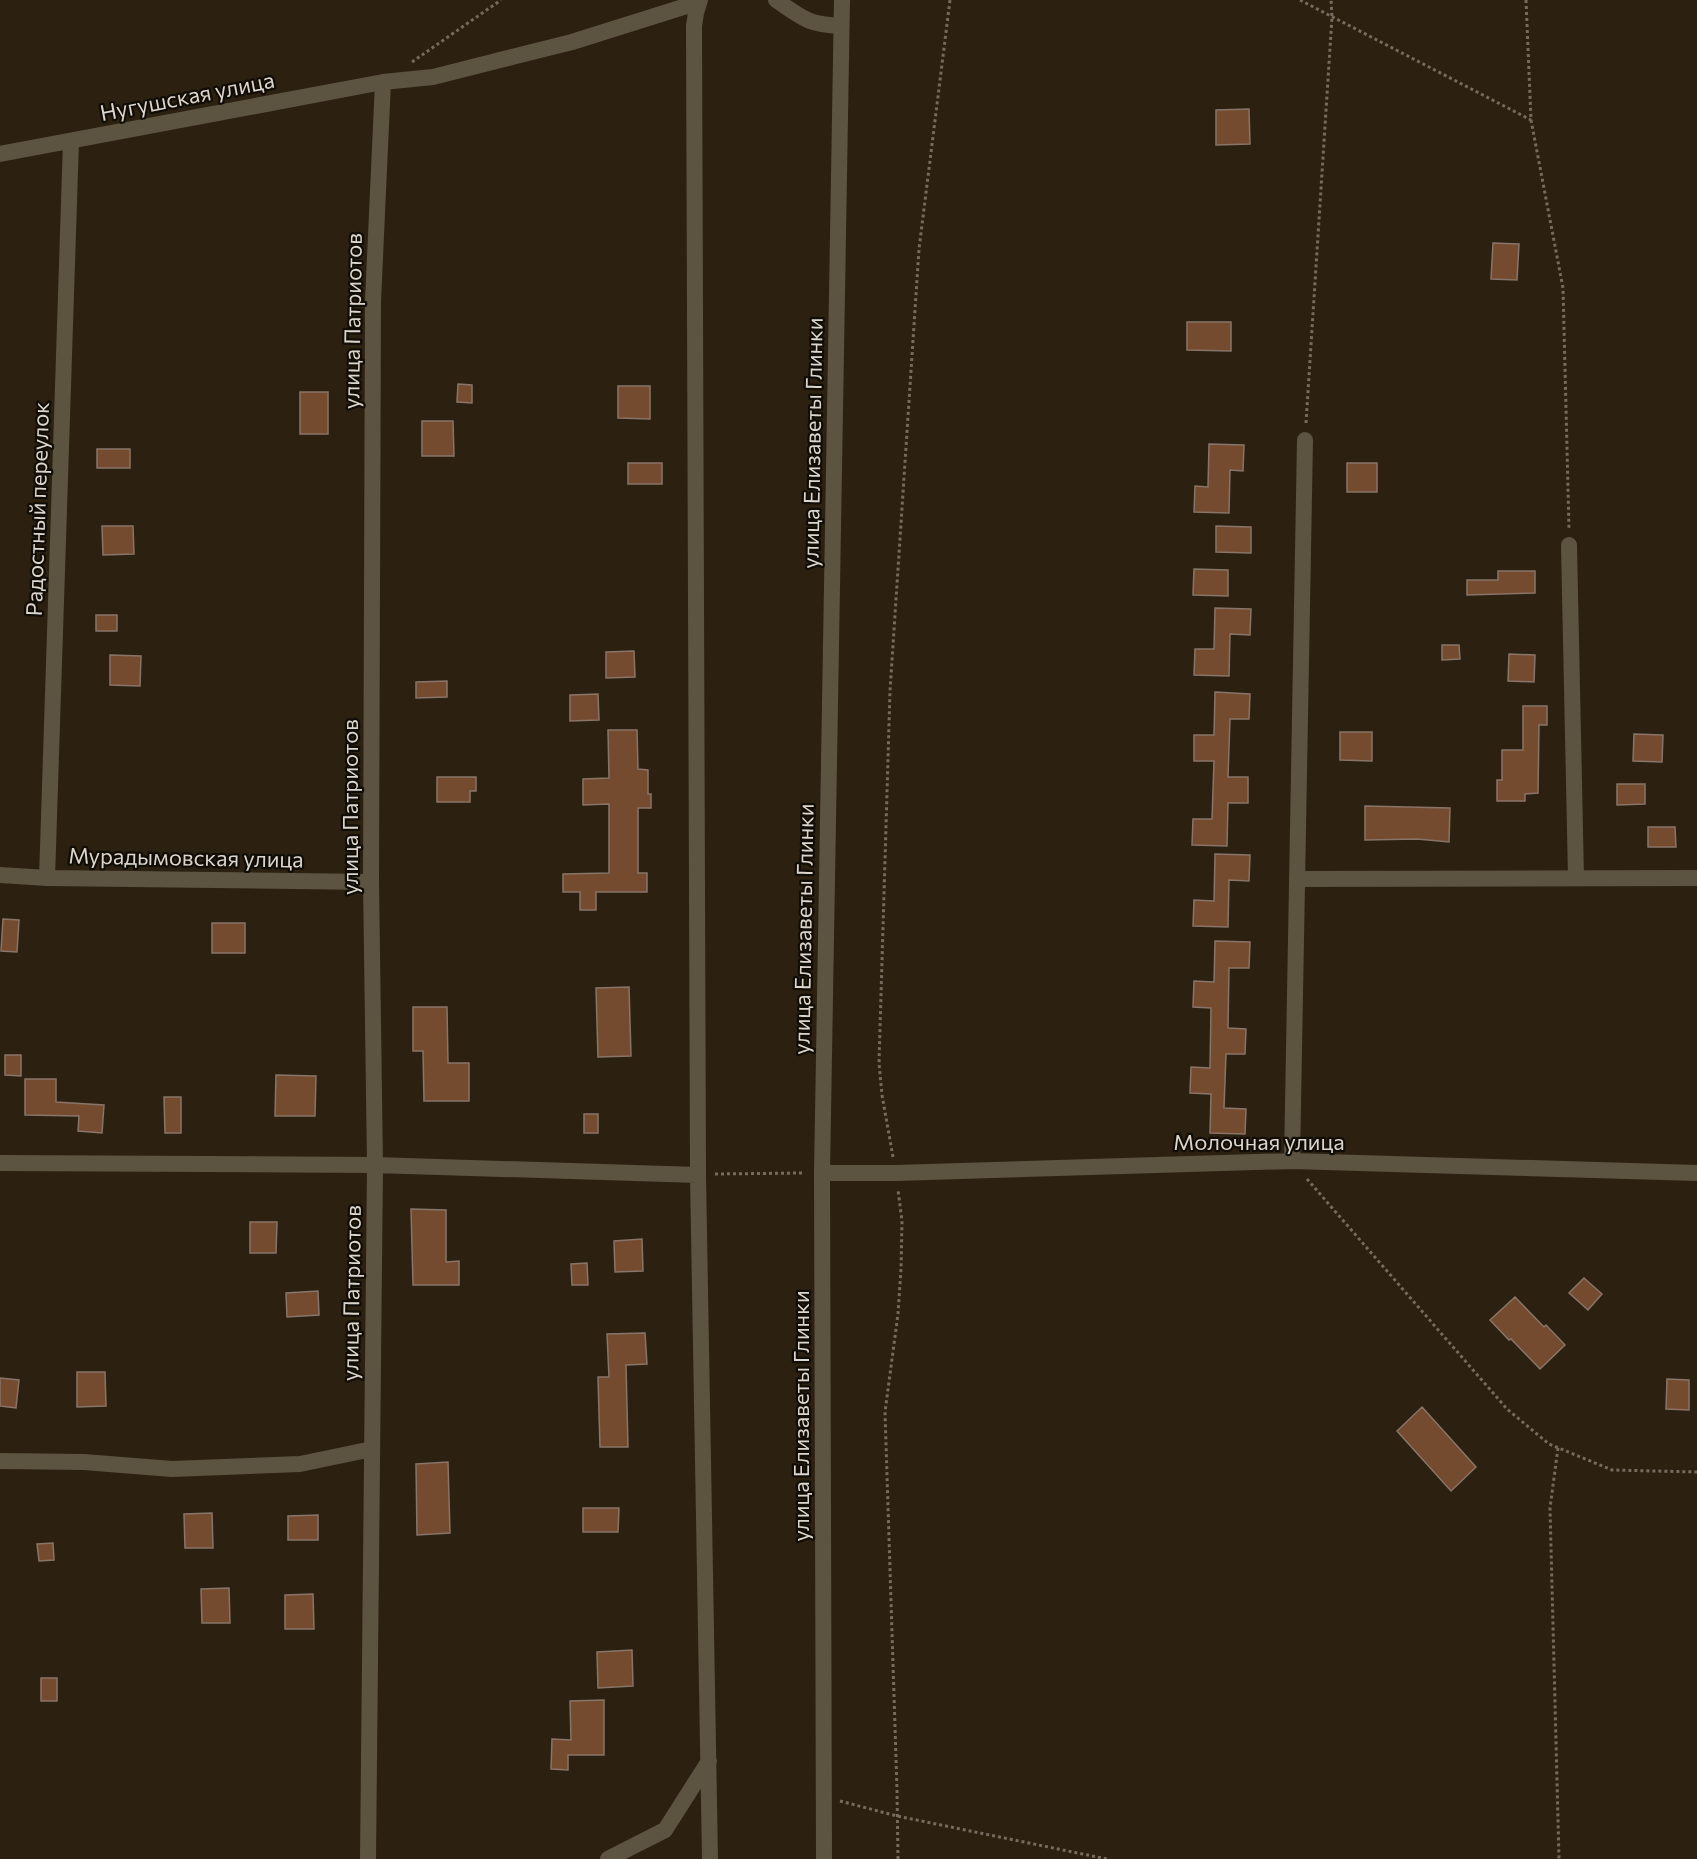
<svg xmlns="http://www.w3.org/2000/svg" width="1697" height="1859" font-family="Commissioner,sans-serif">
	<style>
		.building { fill: #754b30; stroke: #887468; stroke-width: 1.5 }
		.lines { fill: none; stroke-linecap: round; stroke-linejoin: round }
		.path { stroke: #756b5e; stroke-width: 3; stroke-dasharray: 3 3; stroke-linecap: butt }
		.minor { stroke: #5d5341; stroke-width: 16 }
		.tertiary { stroke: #5d5341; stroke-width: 16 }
		.labels { text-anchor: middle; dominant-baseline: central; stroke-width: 4.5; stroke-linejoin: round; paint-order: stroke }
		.street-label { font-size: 22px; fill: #ddd5cc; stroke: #100c06 }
	</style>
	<rect width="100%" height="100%" fill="#2c2111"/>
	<!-- building -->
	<path class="building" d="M1249 109 1250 144 1216 145V110Z
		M1493 243 1519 244 1517 280 1491 279Z
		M1187 322H1231V351L1187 350Z
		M458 384 472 385V403L457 402Z
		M618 386H650V419L618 418Z
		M300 392H328V434H300Z
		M422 421H453L454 456H422Z
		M1209 444 1244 445 1243 471 1230 470 1229 513 1194 512 1195 486 1208 487Z
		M97 449H130V468H97Z
		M628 463H662V484H628Z
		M1347 463H1377V492H1347Z
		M102 526H133L134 554 103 555Z
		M1216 526 1251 527V553L1216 552Z
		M1194 569 1228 570V596L1193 595Z
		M1498 571H1535V593L1467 595V580H1498Z
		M1215 608 1251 609 1250 635 1230 634 1229 676 1194 675 1195 649H1214Z
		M96 615H117V631H96Z
		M1442 645H1459L1460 659 1442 660Z
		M634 651 635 677 606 678V652Z
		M1509 654 1535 655 1534 682 1508 681Z
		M110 655 141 656 140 686 110 685Z
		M447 681V697L416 698V682Z
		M1215 692 1250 694 1249 719H1230L1228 777H1248V803H1228L1227 846 1192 845 1193 819H1212L1214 761H1194V735H1214Z
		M598 694 599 720 570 721V695Z
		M1523 706H1547V725H1539L1538 793 1525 794V801H1497V780H1502V750H1523Z
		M608 730H637L638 769 648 770V794H651V808H638V873H647V892H596V910H580V892H563V874L609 873V804L583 805V779L609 778Z
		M1340 732H1372V761L1340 760Z
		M1634 734 1663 735 1662 762 1633 761Z
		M437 777H476V791H470V802H437Z
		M1617 784H1645V804L1617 805Z
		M1365 806 1450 808 1449 842 1417 839 1365 840Z
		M1648 827H1675L1676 847H1648Z
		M1215 854 1250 855 1249 881 1229 880 1228 927 1193 926 1194 900 1214 901Z
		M3 919 19 920 17 952 1 951Z
		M212 923H245V953H212Z
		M1215 941 1250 942 1249 968H1229L1228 1028 1246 1029 1245 1054H1226L1224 1108 1246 1109 1245 1134 1210 1133 1211 1094 1190 1093 1191 1067 1210 1068 1211 1008 1193 1007 1194 981 1214 982Z
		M629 987 631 1056 598 1057 596 988Z
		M413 1007H447L448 1063H469V1101H424L423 1051H413Z
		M5 1055H21V1076L5 1075Z
		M276 1075 316 1076 315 1116H275Z
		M25 1079H56V1102L104 1105 102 1133 78 1131 79 1116 25 1115Z
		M164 1097H181V1133H165Z
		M584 1114H598V1133H584Z
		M411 1209 446 1210V1262L459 1261V1285H413Z
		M250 1222H277L276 1253H250Z
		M642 1239 643 1271 615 1272 614 1241Z
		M587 1263 588 1285H572L571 1264Z
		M1584 1278 1602 1294 1588 1310 1569 1293Z
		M318 1291 319 1315 287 1317 286 1293Z
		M1515 1297 1544 1327 1546 1325 1565 1345 1540 1369 1511 1339 1509 1340 1490 1320Z
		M645 1333 647 1364 626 1365 628 1447H600L598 1377H609L607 1334Z
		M77 1372H105L106 1406 77 1407Z
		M0 1378 19 1380 16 1408 0 1406Z
		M1667 1379 1689 1380V1410L1666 1409Z
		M1422 1407 1476 1467 1451 1491 1397 1431Z
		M448 1462 450 1533 417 1535 416 1464Z
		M583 1508H619L618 1532H583Z
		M212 1513 213 1548H185L184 1514Z
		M318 1515V1540H288V1516Z
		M53 1543 54 1560 39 1561 37 1544Z
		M229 1588 230 1623H202L201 1589Z
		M313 1594 314 1629H285V1595Z
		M632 1650 633 1686 598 1688 597 1652Z
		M41 1678H57V1701H41Z
		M604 1700V1755H568V1770L551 1769 552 1739 571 1740 570 1701Z"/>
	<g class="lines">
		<!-- path -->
		<path class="path" d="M1300 0 1531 120
			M1526 0 1531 120 1563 288 1569 529
			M412 62 501 0
			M1306 423 1332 17 1331 0
			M893 1157 882 1095 879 1063 890 691 919 249 950 0
			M715 1174 804 1173
			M1307 1179 1507 1409 1549 1444 1612 1470 1697 1472
			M1558 1448 1550 1508 1559 1859
			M840 1801 897 1816 1107 1859
			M898 1859 897 1790 885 1412 898 1314 901 1269 902 1221 898 1190"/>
		<!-- minor -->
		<path class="minor" d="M700 0 696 13 694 26 698 1175 710 1859
			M776 0C804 19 807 24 841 26
			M0 154 383 82 433 77 572 42 699 2
			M1569 545 1576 878
			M0 875 47 878 371 882
			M47 878 71 141
			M1297 879 1697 878
			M1292 1161 1305 440
			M0 1163 375 1165 698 1175
			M822 1173H896L1292 1161 1697 1173
			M0 1461 84 1462 172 1469 300 1464 372 1449
			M368 1859 375 1165 371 882 373 301 383 82
			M608 1859 665 1830 709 1761"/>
		<!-- tertiary -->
		<path class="tertiary" d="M824 1859 822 1173 842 0"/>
	</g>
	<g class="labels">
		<!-- street labels -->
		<g class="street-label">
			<text transform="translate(187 96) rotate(-11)">Нугушская улица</text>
			<text transform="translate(352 321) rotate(-89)">улица Патриотов</text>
			<text transform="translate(812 443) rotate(-89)">улица Елизаветы Глинки</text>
			<text transform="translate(37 509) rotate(-88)">Радостный переулок</text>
			<text transform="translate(349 807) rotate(-90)">улица Патриотов</text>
			<text transform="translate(186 857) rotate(1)">Мурадымовская улица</text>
			<text transform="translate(803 929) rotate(-89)">улица Елизаветы Глинки</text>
			<text x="1259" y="1141">Молочная улица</text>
			<text transform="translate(351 1293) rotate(-89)">улица Патриотов</text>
			<text transform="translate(800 1416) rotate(-90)">улица Елизаветы Глинки</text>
		</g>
	</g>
</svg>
